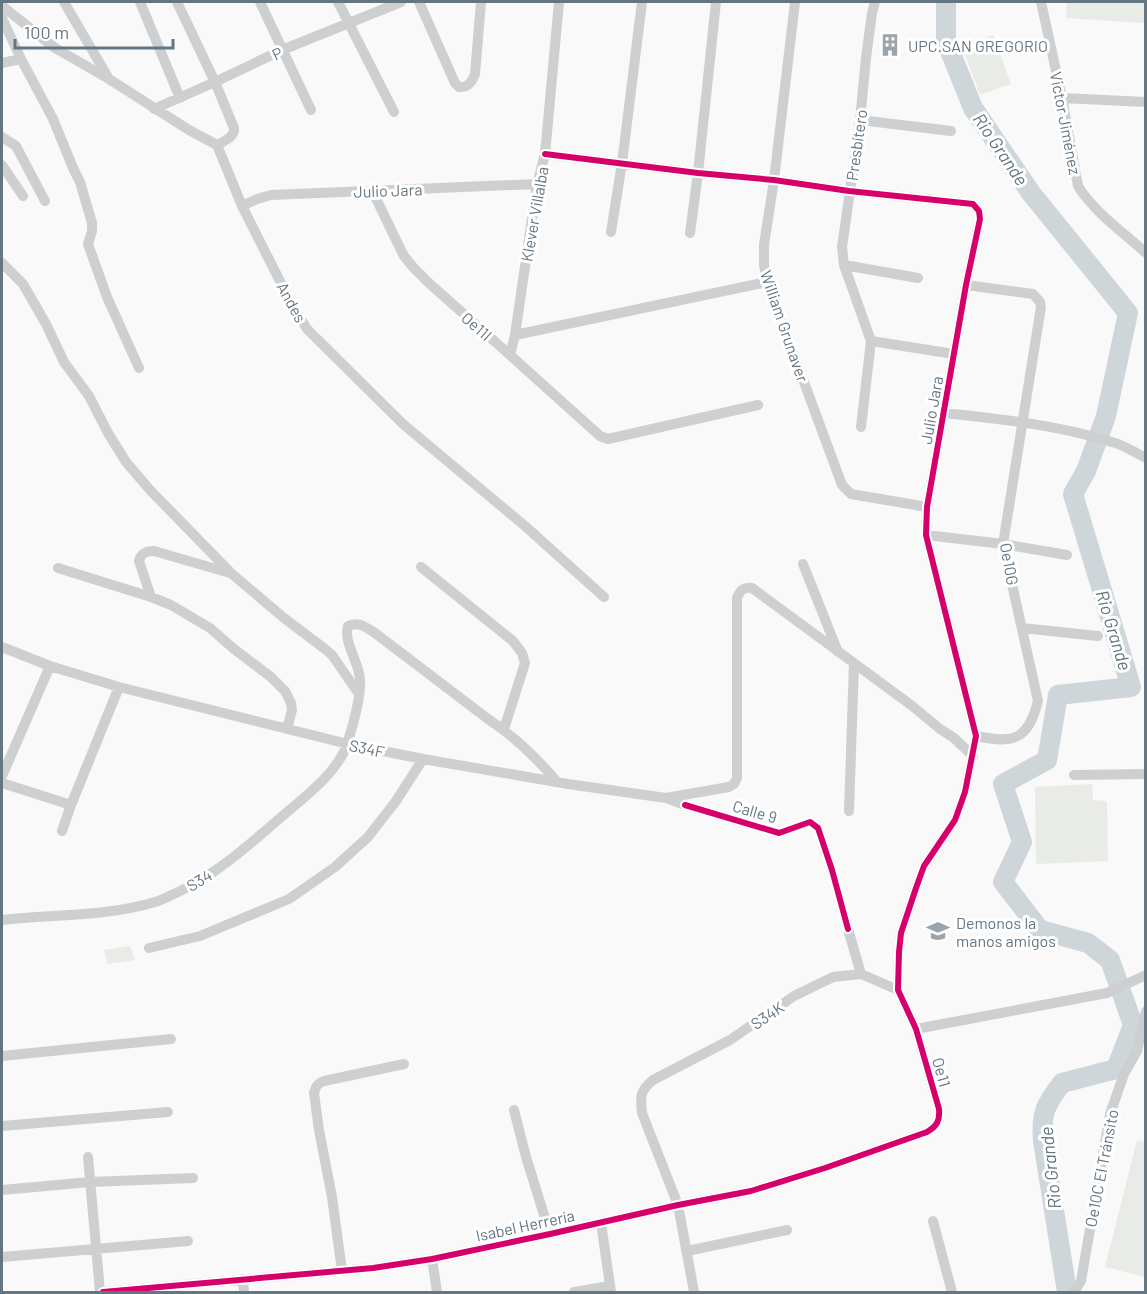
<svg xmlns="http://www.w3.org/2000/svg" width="1147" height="1294" font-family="Barlow,sans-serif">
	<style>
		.green { fill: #e8ebe6 }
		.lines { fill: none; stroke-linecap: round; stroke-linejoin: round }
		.river { stroke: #ced6d9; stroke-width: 20 }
		.minor { stroke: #cecfd0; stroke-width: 10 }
		.cycleway-casing { stroke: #fff; stroke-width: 10 }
		.cycleway { stroke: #d6006c; stroke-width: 6 }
		.labels { text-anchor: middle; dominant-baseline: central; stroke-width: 6; stroke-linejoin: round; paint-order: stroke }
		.poi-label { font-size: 16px; fill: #657683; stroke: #fff; text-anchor: start }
		.street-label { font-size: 16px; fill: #657683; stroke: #fff }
		.water-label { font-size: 18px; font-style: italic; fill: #60757c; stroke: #fff }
	</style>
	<rect width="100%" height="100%" fill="#f9f9f9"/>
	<!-- green -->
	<path class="green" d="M1067 2H1145V23L1066 18Z
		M993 35 1011 84 980 95 962 46Z
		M1092 784 1093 800 1107 801 1108 861 1036 864 1035 787Z
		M130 946 135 960 108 964 104 950Z
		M1137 1140 1145 1142V1277L1105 1267Z"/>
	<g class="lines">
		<!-- river -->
		<path class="river" d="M946 2V41L973 108 1031 193 1128 313 1106 416 1086 471 1073 494 1131 687 1058 695 1047 760 1003 784 1022 842 1003 882 1040 930 1088 943 1110 960 1133 1025 1116 1069 1062 1083C1045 1105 1041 1113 1043 1141L1067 1292"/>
		<!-- minor -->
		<path class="minor" d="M64 2 109 79
			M140 2 180 98
			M177 2 215 82 234 128C235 137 224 141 217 145
			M260 2 311 110
			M338 2 394 112
			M419 2 455 83 459 87C468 88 472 82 475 74L481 2
			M795 2 774 180 764 245V265L767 282 842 485 851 494 927 507
			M1041 2 1062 98 1078 186C1093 211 1124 233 1146 253
			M2 6 55 48 109 79 189 130 217 145 242 206 290 301 307 329 403 424 525 526 604 597
			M2 18 21 59 2 63
			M21 59 53 119 73 168 80 182 92 223V231L88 244 107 297 139 368
			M1062 98 1146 102
			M154 109 215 82 282 50 401 2
			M860 120 951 131
			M2 137 16 146 45 201
			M2 165 23 196
			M372 190 397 242 404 256 413 267 430 284 510 355 600 436 608 439 758 405
			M242 206 257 199 271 195 537 184
			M611 232 622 163 642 2
			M690 233 698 173 716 2
			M2 263 23 284 46 324 64 362 89 396 108 433 126 462 150 490 232 574 284 618 325 649 332 655 359 694
			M844 265 918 278
			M966 285 1033 294 1040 302 1041 307 1003 544 1038 701C1028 740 1014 744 976 736
			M515 335 767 282
			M871 341 954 354
			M510 355 515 335 537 184 545 154 559 2
			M944 413C1001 419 1058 425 1112 442 1124 445 1135 453 1146 458
			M861 427 871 341 844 265 842 247 860 120 866 58 872 13 875 2
			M926 535 1003 544 1067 555
			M803 564 838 652
			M421 567 513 641 522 653 525 663 504 729
			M58 568 151 597 171 605 210 628 234 649 271 677 285 691 291 703 292 710 287 729
			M151 597 139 561C141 553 146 551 154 551L230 573
			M1022 628 1098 636
			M2 647 50 666 119 687 348 744 423 759 568 784 666 798 729 787 734 784 737 778V598C740 590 744 587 752 588L911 705 940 729 954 738 973 756
			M1074 775 1146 774
			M2 776 50 666
			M2 783 71 805
			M666 798 685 805
			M849 811 854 663
			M62 831 71 805 119 687
			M2 920C53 914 105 917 155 902 162 900 169 896 176 893 218 874 252 842 286 813 307 795 341 769 348 741 353 725 361 695 360 679 359 662 343 642 348 626 359 621 365 627 375 633L488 719C514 736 536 757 557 782
			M848 929 861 974
			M149 948 200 936 289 899 335 867 368 837 396 801 423 759
			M916 1029 1107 993 1146 975
			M2 1056 171 1039
			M514 1110 526 1157 550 1234
			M2 1126 168 1112
			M88 1157 100 1292
			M2 1190 90 1182 193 1178
			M933 1221 952 1292
			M601 1223 611 1292
			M687 1251 787 1230
			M2 1257 188 1241
			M432 1259 437 1292
			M342 1271 332 1197 319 1130 314 1093C316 1086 317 1084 324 1081L404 1064
			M243 1279 244 1292
			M103 1292 373 1268 432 1259 550 1234 678 1205 751 1191 825 1168 927 1132C937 1126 940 1121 939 1109L916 1029 898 990 899 952 901 933 916 888 924 866 955 820 965 792 976 736 926 535 927 507 966 285 980 219 979 211 973 204 849 191 774 180 698 173 545 154
			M574 1292 610 1286
			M694 1292 678 1205 642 1113C640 1096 640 1091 653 1080L730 1040 794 996 833 977 861 974 898 990
			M1074 1292 1081 1281 1110 1114 1124 1074 1137 1051 1146 1011"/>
		<!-- cycleway casing -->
		<g class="cycleway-casing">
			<path id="cycleway" d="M685 805 779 833 810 822 818 828 832 870 848 929
				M103 1292 373 1268 432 1259 550 1234 678 1205 751 1191 825 1168 927 1132C937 1126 940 1121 939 1109L916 1029 898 990 899 952 901 933 916 888 924 866 955 820 965 792 976 736 926 535 927 507 966 285 980 219 979 211 973 204 849 191 774 180 698 173 545 154"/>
		</g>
		<!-- cycleway -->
		<use href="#cycleway" class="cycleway"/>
	</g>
	<!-- icons -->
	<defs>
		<g id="building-bare" transform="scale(1.8)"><path d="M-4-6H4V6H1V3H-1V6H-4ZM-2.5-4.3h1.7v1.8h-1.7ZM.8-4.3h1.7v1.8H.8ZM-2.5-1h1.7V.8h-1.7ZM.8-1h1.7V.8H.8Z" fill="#99a4ac" stroke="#fff" stroke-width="2.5" paint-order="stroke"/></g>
		<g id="school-bare" transform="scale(1.8)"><path d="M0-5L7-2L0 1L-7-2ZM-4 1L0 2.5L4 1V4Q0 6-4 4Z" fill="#99a4ac" stroke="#fff" stroke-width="2.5" paint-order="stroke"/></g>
	</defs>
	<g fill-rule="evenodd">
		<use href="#building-bare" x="890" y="45"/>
		<use href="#school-bare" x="938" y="931"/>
	</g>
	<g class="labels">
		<!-- poi labels -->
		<g class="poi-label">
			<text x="908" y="45">UPC.SAN GREGORIO</text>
			<text x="956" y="922">Demonos la<tspan x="956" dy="18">manos amigos</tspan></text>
		</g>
		<!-- street labels -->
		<g class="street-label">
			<text transform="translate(277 53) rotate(-25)">P</text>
			<text transform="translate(1066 123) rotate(79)">Victor Jiménez</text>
			<text transform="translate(856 145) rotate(-82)">Presbítero</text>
			<text transform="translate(388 190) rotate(-2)">Julio Jara</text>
			<text transform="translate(534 214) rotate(-80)">Klever Villalba</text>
			<text transform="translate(292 302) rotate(61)">Andes</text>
			<text transform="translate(477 326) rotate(41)">Oe11I</text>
			<text transform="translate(785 326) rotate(71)">William Grunaver</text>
			<text transform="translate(931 410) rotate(-80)">Julio Jara</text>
			<text transform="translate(1010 564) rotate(80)">Oe10G</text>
			<text transform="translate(367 748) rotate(12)">S34F</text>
			<text transform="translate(755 811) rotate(16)">Calle 9</text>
			<text transform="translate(199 880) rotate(-31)">S34</text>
			<text transform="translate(767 1015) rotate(-34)">S34K</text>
			<text transform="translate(942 1072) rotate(74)">Oe11</text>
			<text transform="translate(1101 1168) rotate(-79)">Oe10C El Tránsito</text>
			<text transform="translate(525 1225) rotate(-12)">Isabel Herrería</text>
		</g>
		<!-- water labels -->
		<g class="water-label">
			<text transform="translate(1001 149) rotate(56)">Rio Grande</text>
			<text transform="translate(1114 630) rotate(73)">Rio Grande</text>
			<text transform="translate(1050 1168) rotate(-96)">Rio Grande</text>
		</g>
	</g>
	<!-- border -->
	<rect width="1147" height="1294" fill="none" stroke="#657683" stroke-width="6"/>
	<!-- scale -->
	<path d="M15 39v9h158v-9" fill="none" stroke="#657683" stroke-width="3"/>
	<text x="24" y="39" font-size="18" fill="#657683" stroke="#ffffff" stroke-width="4.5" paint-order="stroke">100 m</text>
</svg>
